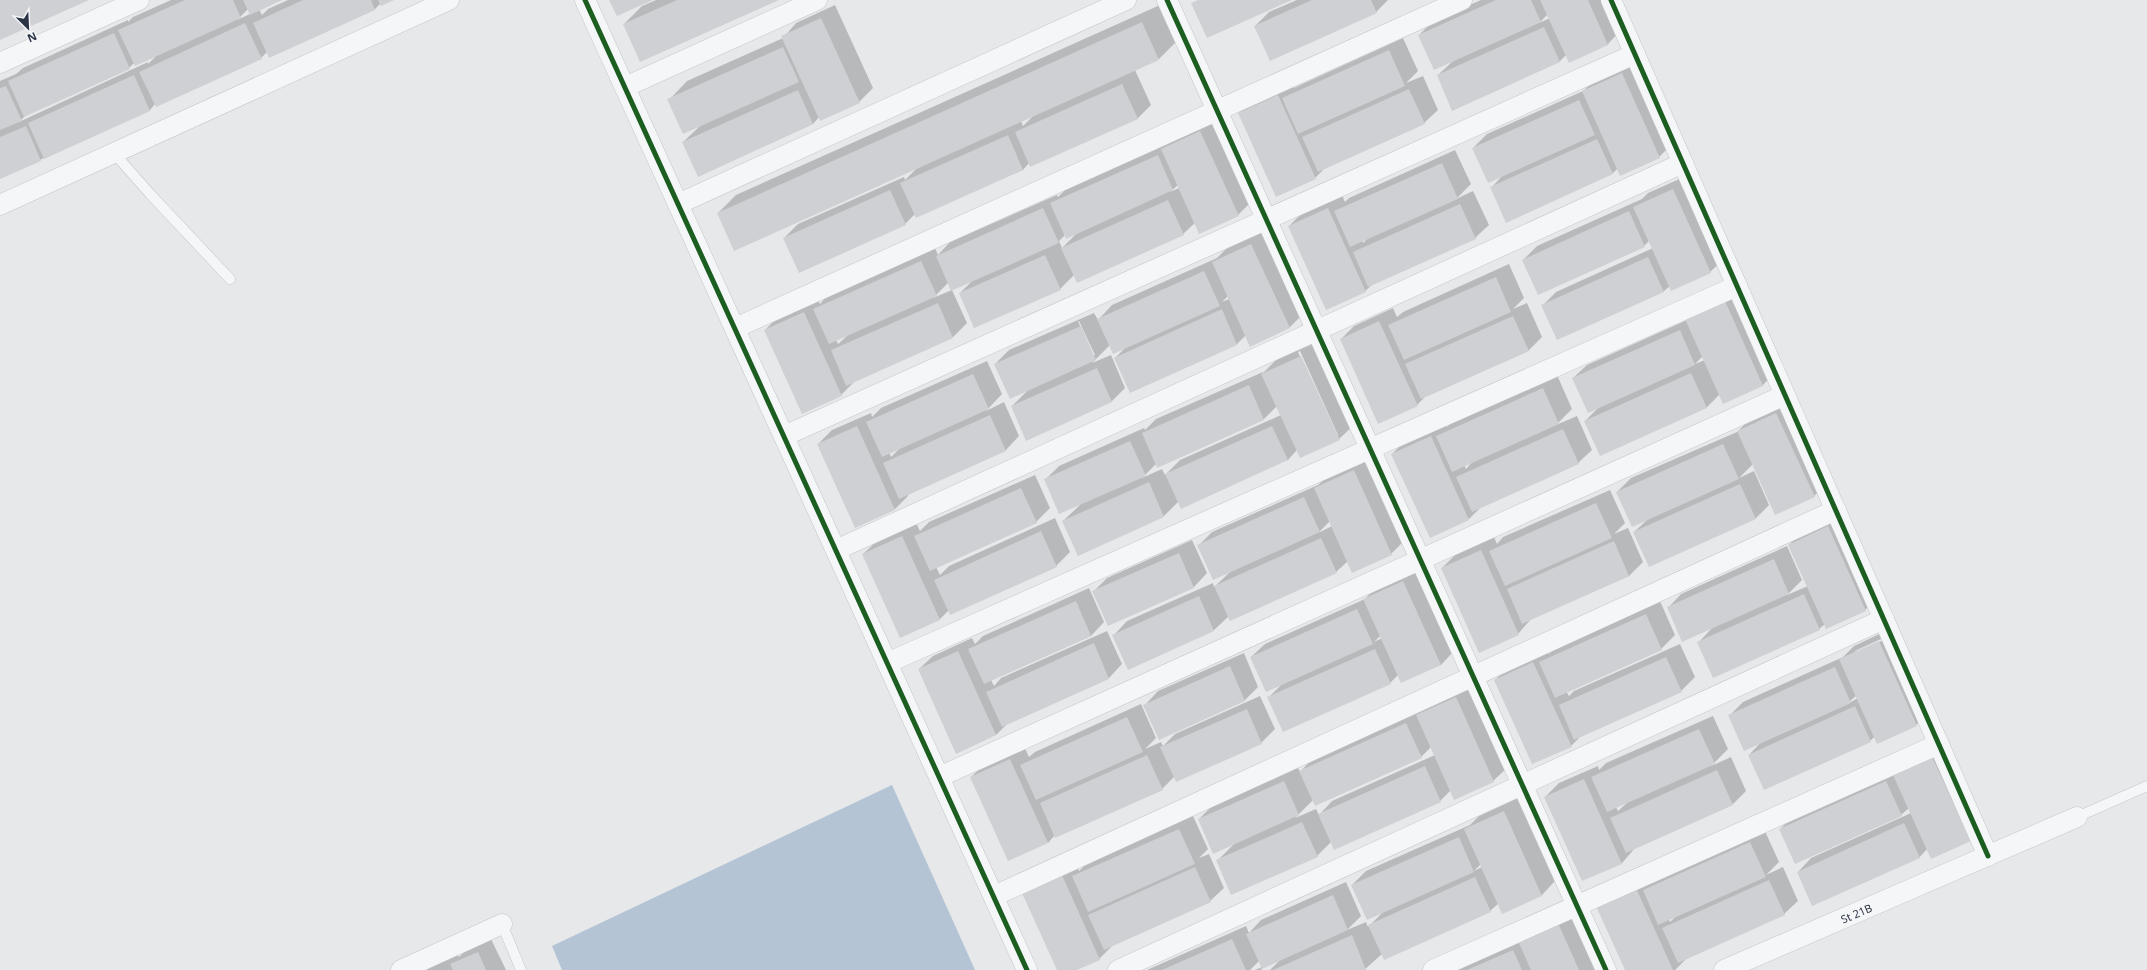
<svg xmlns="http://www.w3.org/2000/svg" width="2147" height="970" font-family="'Noto Sans',sans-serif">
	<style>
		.water { fill: #b4c4d5 }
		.shadow { fill: #0003; fill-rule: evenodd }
		.building { fill: #ced0d3 }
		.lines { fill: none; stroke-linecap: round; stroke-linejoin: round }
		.lane-casing { stroke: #c4c6c8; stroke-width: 11 }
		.street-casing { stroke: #c4c6c8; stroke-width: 21 }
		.lane { stroke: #f5f6f7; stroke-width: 10 }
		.street { stroke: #f5f6f7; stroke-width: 20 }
		.cycleway-casing { stroke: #f4f6f9; stroke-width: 8 }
		.cycleway { stroke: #1b5e20; stroke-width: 5 }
		.labels { text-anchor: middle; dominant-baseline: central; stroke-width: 3.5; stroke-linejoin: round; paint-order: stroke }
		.street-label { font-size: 11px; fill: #2b3445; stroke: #f4f6f9 }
	</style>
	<rect width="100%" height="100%" fill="#e6e8ea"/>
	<!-- water -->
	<path class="water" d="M892 785 975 970H562L552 946Z"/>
	<!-- shadow -->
	<path class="shadow" d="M171 0H279L259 9 262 15 268 9 288 0H392L381 3 375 9 270 57 267 52 261 58 155 104 150 110 0 178V81L16 74 23 68 128 20V22L133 17ZM248 9 250 14 237 20ZM157 55 148 64V62L19 122 27 114 129 68 134 63Z
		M656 0H776L624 24 642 6Z
		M1297 0H1388L1376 12 1255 26 1269 12Z
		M1481 0H1608L1621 30 1608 44 1569 62 1566 55 1559 62 1438 75 1453 61 1419 35 1433 21ZM1548 14 1550 18 1539 23Z
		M835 5 873 88 859 102 819 117 813 124 699 176 683 142 700 126 669 100 687 81 783 38 796 23Z
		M1160 5 1177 41 1159 59 1135 70 1151 105 1137 119 1029 163 1023 170 915 214 905 224 784 238 798 224 904 177 905 180 918 167 718 213 736 195ZM1033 116 1023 126 1021 121Z
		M1403 38 1418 71 1406 83 1423 76 1438 110 1424 123 1326 167 1315 178 1239 113 1253 99 1292 82 1294 88Z
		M1636 60 1673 143 1659 157 1618 168 1612 174 1491 188 1503 175 1473 148 1487 134 1583 91 1597 78Z
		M1214 118 1252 201 1238 215 1195 223 1183 234 1074 275 1060 289 960 293 973 280 949 282 933 298 952 290 967 323 953 337 855 381 841 395 765 330 779 316 817 299 820 304 828 295 935 248 938 255 950 242 1057 195 1058 197 1065 190 1168 144 1176 136ZM1178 185 1179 188 1170 192ZM1078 232 1062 248 1059 241 1065 235ZM848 335 838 344 836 340Z
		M1455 150 1471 184 1456 199 1473 191 1489 225 1475 238 1372 285 1365 291 1289 226 1303 212 1342 195 1345 202 1349 198ZM1368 238 1363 243 1362 240Z
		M1686 176 1724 259 1710 272 1670 286 1664 291 1543 305 1556 292 1653 248 1649 241 1644 246 1523 260 1537 246 1642 199 1648 193Z
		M1265 231 1303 314 1289 328 1246 335 1237 344 1131 391 1115 358 1126 347 1110 345 1092 363 1111 355 1125 388 1112 401 1027 439 1012 406 1029 389 995 364 1009 350 1094 313 1098 320 1112 305 1217 258 1226 249ZM1228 296 1229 299 1222 302ZM1078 321H1079L1095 355H1092Z
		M1509 264 1524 298 1513 309 1527 303 1542 337 1528 351 1425 397 1417 405 1341 339 1354 326 1393 308 1397 317 1403 312Z
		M1739 288 1776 371 1763 385 1724 402 1720 394 1707 407 1601 455 1585 421 1599 407 1573 378 1587 365 1687 320ZM1703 356 1705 360 1695 364Z
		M1315 343 1353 426 1339 439 1297 450 1288 460 1179 501 1164 516 1063 521 1081 504 1045 480 1059 466 1144 428 1145 430 1156 419 1263 372V373L1276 360ZM1300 351 1338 435H1336L1298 352ZM1277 406 1281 415 1180 460 1165 475 1162 469 1142 478 1156 464 1158 467 1264 419Z
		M987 361 1002 394 986 411 1004 402 1019 436 1006 450 908 494V496L895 509 818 444 832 430 871 413 872 417 881 408ZM901 447 891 457 889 452Z
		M1557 375 1572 409 1556 425 1577 416 1592 450 1578 463 1481 507 1469 519 1392 454 1406 440 1445 423 1447 427 1451 423ZM1473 461 1466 469 1464 465Z
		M1790 400 1828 482 1814 496 1753 464 1739 478 1754 471 1769 505 1755 519 1634 532 1648 519 1617 492 1631 478 1737 432 1752 417Z
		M1367 457 1405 540 1391 554 1348 561 1336 572 1230 619 1229 616 1214 630 1114 635 1127 621 1213 583 1214 587 1230 572 1198 546 1212 532 1318 485 1329 475ZM1330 521 1332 526 1320 532V531Z
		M1035 475 1050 508 1036 522 936 567 940 575 949 566 1055 518 1070 552 1056 566 949 610 940 619 901 637 863 554 877 541 916 523 920 531 929 522Z
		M1610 490 1625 523 1614 534 1628 528 1643 562 1629 576 1531 619 1518 634 1442 568 1455 555 1494 537 1497 544 1503 537Z
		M1841 514 1879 596 1865 610 1825 624 1819 629 1698 643 1713 627 1668 608 1681 594 1787 546 1802 580 1787 595 1808 586 1789 545 1803 531Z
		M1192 540 1207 573 1194 587 1108 625 1093 592 1107 578Z
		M1417 568 1454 651 1441 665 1398 675 1390 683 1269 697 1281 685 1251 657 1265 644 1365 599 1378 585ZM1381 635 1382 638 1374 642Z
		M1089 588 1104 622 1091 636 991 680 994 686 1001 678 1107 631 1122 664 1109 678 1007 724 996 735 919 669 933 656 972 638 975 644 983 636Z
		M1660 601 1675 635 1661 649 1566 691 1569 696 1574 691 1680 644 1695 677 1681 691 1581 736 1571 746 1495 680 1509 667 1547 649 1549 654 1554 649Z
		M1892 628 1930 711 1916 725 1875 736 1870 741 1749 755 1762 741 1729 716 1743 702 1843 657 1854 646ZM1883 638 1884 640 1855 653V651ZM1856 696 1858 698 1851 702 1850 701Z
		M1244 653 1258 687 1245 700 1160 738 1145 705 1158 691Z
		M1470 684 1507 768 1493 781 1451 790 1440 801 1331 842 1317 856 1217 861 1234 844 1199 819 1212 806 1298 768 1300 772 1314 757 1420 710 1421 712 1431 702ZM1431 747 1435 755 1332 801 1319 815 1316 809 1295 818 1313 800 1421 757Z
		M1260 696 1275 729 1261 743 1174 777 1162 789 1055 835 1048 843 971 777 985 764 1024 746 1029 757 1035 752 1141 704 1156 738 1145 749 1161 742 1163 746 1175 734Z
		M1713 716 1728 749 1711 766 1731 757 1746 791 1732 805 1635 848 1622 863 1583 880 1545 797 1559 783 1598 766 1599 770 1606 763ZM1628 802 1618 811 1616 807Z
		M1946 744 1984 827 1927 849 1919 858 1798 872 1811 858 1911 813 1909 808 1901 815 1780 829 1794 816Z
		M1518 798 1555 881 1542 895 1503 913 1499 903 1490 911 1382 954 1364 970H1270L1281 959 1261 968 1262 970H1255L1262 967 1259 961 1250 970H1147L1246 926 1249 933 1261 920 1346 882 1361 916 1347 930 1366 922 1368 927 1383 912 1352 885 1366 871 1470 825 1479 816ZM1481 864 1482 867 1474 871Z
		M1193 816 1208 849 1199 858 1209 854 1224 888 1210 901 1113 945 1099 959 1075 970H1058L1023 894 1075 862 1079 871 1087 863Z
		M1764 829 1779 862 1766 875 1783 867 1798 901 1784 914 1687 958 1675 970H1626L1597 907ZM1676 916 1670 922 1669 919Z
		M1571 910 1598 970H1452Z
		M491 939 506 970H427L431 966 457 954 459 957 465 951Z"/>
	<!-- building -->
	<path class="building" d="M0 0H89L0 40Z
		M185 0H233L241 18 135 66 118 30Z
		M243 0H282L250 15Z
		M303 0H371L375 10 269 58 253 23Z
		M378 0H394L381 6Z
		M609 0H653L617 16Z
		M677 0H779L640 62 623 24Z
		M1198 0H1292L1207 38 1191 3Z
		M1312 0H1371L1377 13 1270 61 1254 26Z
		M1496 0H1531L1541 22 1434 70 1418 35Z
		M1540 0H1588L1608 45 1569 63Z
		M821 18 860 103 820 121 781 36Z
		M1142 22 1159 60 734 251 717 213Z
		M245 23 262 59 156 107 139 72Z
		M1544 27 1560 62 1452 111 1437 75Z
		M114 33 130 69 24 117 8 81Z
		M783 47 799 82 683 134 667 99Z
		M1389 50 1405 86 1298 134 1282 98Z
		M1622 73 1660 158 1620 176 1582 91Z
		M134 75 150 111 44 159 28 123Z
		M1122 84 1138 119 1030 167 1015 132Z
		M6 86 22 121 0 130V88Z
		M1409 89 1425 124 1318 172 1302 137Z
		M798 90 813 124 698 177 682 142Z
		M1278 95 1316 179 1276 197 1238 113Z
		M1579 100 1595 135 1488 183 1472 148Z
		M26 126 41 161 0 179V137Z
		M1200 131 1239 216 1199 234 1161 149Z
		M1008 135 1023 170 916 218 900 183Z
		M1597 139 1613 174 1506 223 1490 187Z
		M1158 155 1173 190 1066 239 1050 203Z
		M1442 163 1458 199 1350 247 1334 211Z
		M1673 189 1711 273 1671 291 1633 207Z
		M890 190 906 225 799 273 783 238Z
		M1168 200 1184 235 1077 283 1061 248Z
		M1460 204 1476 239 1368 287 1353 252Z
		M1043 208 1059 243 951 291 936 256Z
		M1328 208 1366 292 1326 310 1288 226Z
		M1629 211 1645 247 1538 295 1522 260Z
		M1251 244 1290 328 1250 347 1212 262Z
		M1045 255 1061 290 974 328 959 293Z
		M1648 257 1664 292 1557 340 1541 305Z
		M921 261 937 296 829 344 813 309Z
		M1204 271 1220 306 1113 354 1097 319Z
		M1496 277 1511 312 1404 360 1388 325Z
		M1725 301 1763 386 1723 404 1685 319Z
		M938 303 953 338 846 386 831 350Z
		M1222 309 1237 345 1130 393 1114 358Z
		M804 312 842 396 802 414 764 330Z
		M1513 316 1529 351 1421 399 1405 364Z
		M1379 321 1418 406 1378 424 1340 339Z
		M1081 326 1096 360 1010 399 994 364Z
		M1680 330 1695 365 1588 413 1572 378Z
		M1301 356 1340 440 1300 458 1261 374Z
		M1097 368 1112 402 1026 441 1011 406Z
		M1691 373 1707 408 1600 456 1584 421Z
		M973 374 989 409 882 457 866 422Z
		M1249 385 1264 420 1157 468 1142 433Z
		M1543 388 1559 424 1452 472 1436 436Z
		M1776 413 1815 497 1775 515 1737 431Z
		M990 415 1006 451 899 499 883 463Z
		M857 426 895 510 855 528 817 444Z
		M1272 426 1288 460 1181 509 1165 474Z
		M1563 429 1579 464 1472 512 1456 477Z
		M1431 436 1469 520 1430 538 1391 454Z
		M1130 441 1146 476 1059 514 1044 479Z
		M1723 444 1739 479 1632 527 1616 492Z
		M1354 470 1392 555 1352 573 1314 488Z
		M1149 482 1164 517 1078 556 1062 521Z
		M1740 484 1756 519 1649 567 1633 532Z
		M1021 488 1037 523 930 571 914 536Z
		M1304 497 1320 532 1213 580 1197 545Z
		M1596 503 1612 538 1505 586 1489 551Z
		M1828 526 1866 611 1826 629 1788 545Z
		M1041 531 1057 567 950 615 934 580Z
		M902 536 940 620 900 638 862 554Z
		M1321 538 1337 573 1230 621 1214 586Z
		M1614 541 1629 576 1522 624 1507 589Z
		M1481 550 1519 635 1479 653 1441 568Z
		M1179 553 1194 588 1108 626 1092 591Z
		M1774 559 1789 594 1682 642 1667 607Z
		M1403 581 1441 665 1401 683 1363 599Z
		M1804 594 1820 630 1713 678 1697 642Z
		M1199 596 1214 631 1128 670 1112 635Z
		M1076 601 1091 636 984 684 968 649Z
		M1357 609 1373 644 1266 692 1250 657Z
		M1646 614 1662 650 1555 698 1539 662Z
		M1879 641 1917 726 1877 744 1839 659Z
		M1094 643 1109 679 1002 727 986 692Z
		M1375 649 1391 684 1283 732 1267 697Z
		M958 651 996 735 956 754 918 669Z
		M1666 657 1682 692 1574 740 1559 705Z
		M1533 662 1572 747 1532 764 1494 680Z
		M1230 666 1245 701 1159 740 1143 705Z
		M1835 667 1851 703 1744 751 1728 715Z
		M1456 697 1494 782 1454 800 1416 715Z
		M1855 706 1871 742 1764 790 1748 755Z
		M1247 709 1262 744 1176 782 1160 747Z
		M1127 717 1143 752 1036 800 1020 765Z
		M1406 723 1422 758 1315 806 1299 771Z
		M1699 729 1715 764 1607 812 1591 777Z
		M1147 755 1163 790 1055 838 1040 803Z
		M1932 757 1971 841 1931 859 1893 775Z
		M1010 759 1048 843 1008 861 970 777Z
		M1425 766 1441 802 1334 850 1318 814Z
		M1717 770 1733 805 1626 853 1610 818Z
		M1584 779 1622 864 1582 881 1544 797Z
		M1284 781 1299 815 1213 854 1198 819Z
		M1886 781 1902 816 1795 864 1779 829Z
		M1504 811 1542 896 1502 914 1464 829Z
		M1302 822 1318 857 1231 895 1216 860Z
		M1904 823 1920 858 1812 906 1797 872Z
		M1179 829 1195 864 1088 912 1072 876Z
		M1459 837 1474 872 1367 920 1351 885Z
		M1750 842 1766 877 1658 925 1643 890Z
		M1195 867 1211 902 1104 950 1088 915Z
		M1062 875 1100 960 1077 970H1057L1022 893Z
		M1475 877 1491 912 1384 960 1368 925Z
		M1769 880 1785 915 1678 963 1662 928Z
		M1636 888 1673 970H1625L1596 906Z
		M1333 895 1348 930 1262 969 1246 934Z
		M1558 923 1579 970H1531L1518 941Z
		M1352 935 1366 970H1273Z
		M1232 939 1246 970H1162Z
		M1513 950 1522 970H1467Z
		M478 952 486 970H453L450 964Z"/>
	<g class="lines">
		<!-- lane casing -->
		<g class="lane-casing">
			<path id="lane" d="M114 153 151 195 230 279
				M2077 817 2147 786
				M502 924 521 970"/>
		</g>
		<!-- street casing -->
		<g class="street-casing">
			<g id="street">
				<path d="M585 0 1027 970"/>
				<path d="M1167 0 1606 970"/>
				<path d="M1611 0 1988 856"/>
				<path d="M0 63 139 0"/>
				<path d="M625 87 817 0"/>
				<path d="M678 204 1126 0"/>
				<path d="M0 205 449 0"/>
				<path d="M735 328 1462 0"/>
				<path d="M784 436 1635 54"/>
				<path d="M836 550 1683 163"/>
				<path d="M887 663 1737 286"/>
				<path d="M939 777 1785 395"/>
				<path d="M994 896 1836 510"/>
				<path d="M401 970 502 924"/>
				<path d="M1118 970 1884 619"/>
				<path d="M1433 970 1939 744"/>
				<path id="s1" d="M1724 970 2077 817"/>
			</g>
		</g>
		<!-- lane -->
		<use href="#lane" class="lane"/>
		<!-- street -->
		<use href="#street" class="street"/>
		<!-- cycleway casing -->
		<g class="cycleway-casing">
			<path id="cycleway" d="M585 0 1027 970
				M1167 0 1606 970
				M1611 0 1988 856"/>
		</g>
		<!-- cycleway -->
		<use href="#cycleway" class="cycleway"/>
	</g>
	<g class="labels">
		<!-- street labels -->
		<g class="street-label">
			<text stroke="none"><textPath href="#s1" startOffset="144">St 21B</textPath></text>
		</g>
	</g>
	<!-- north arrow -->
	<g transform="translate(28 28) rotate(156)" stroke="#f4f6f9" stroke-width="3" paint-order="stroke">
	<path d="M0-3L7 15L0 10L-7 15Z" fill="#2b3445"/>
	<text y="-6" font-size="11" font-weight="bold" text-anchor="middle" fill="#2b3445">N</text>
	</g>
</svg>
